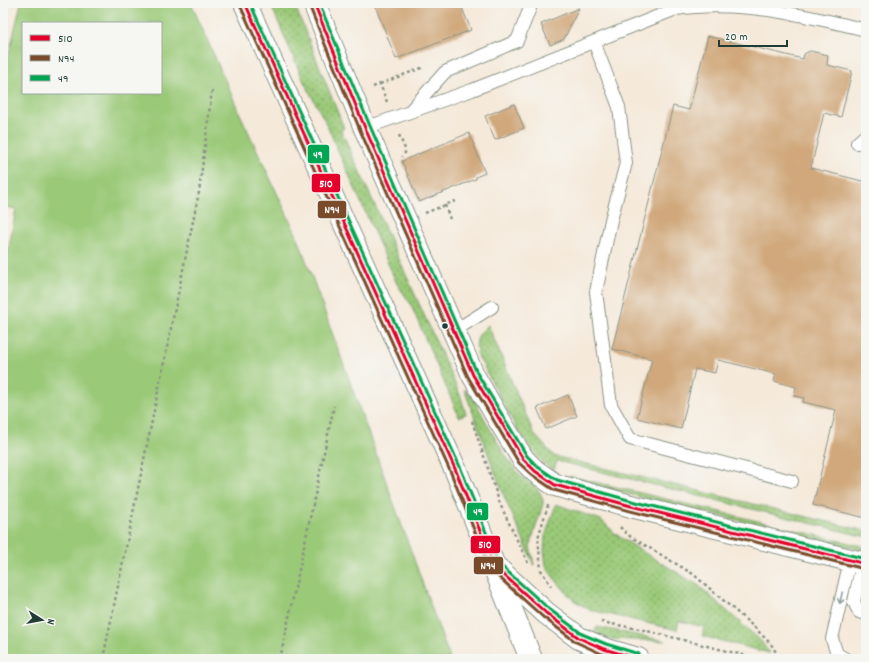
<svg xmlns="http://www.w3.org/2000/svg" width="869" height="662" font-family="Dekko,sans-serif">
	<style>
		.grass { fill: url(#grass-dots); stroke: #5c8356 }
		.garden { fill: #9ac977; stroke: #5c8356; fill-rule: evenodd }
		.building { fill: #d0a87b }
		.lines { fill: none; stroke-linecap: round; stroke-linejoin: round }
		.service-casing { stroke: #8a9386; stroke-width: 14 }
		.tertiary-casing { stroke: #8a9386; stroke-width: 24 }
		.secondary-casing { stroke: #8a9386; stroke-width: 24 }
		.path { stroke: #8a9386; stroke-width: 2.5; stroke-dasharray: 3 3; stroke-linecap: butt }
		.service { stroke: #fff; stroke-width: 12 }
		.tertiary { stroke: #fff; stroke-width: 22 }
		.secondary { stroke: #fff; stroke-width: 22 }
		.bus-1-casing { stroke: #f6f6f2; stroke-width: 6 }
		.bus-2-casing { stroke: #f6f6f2; stroke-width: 6 }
		.bus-3-casing { stroke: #f6f6f2; stroke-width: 6 }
		.bus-1 { stroke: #e4002b; stroke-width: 3 }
		.bus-2 { stroke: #7a4b2a; stroke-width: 3 }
		.bus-3 { stroke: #00a651; stroke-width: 3 }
		.oneway { stroke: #8f9e9a }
		.bus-dot { fill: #1f3d34; stroke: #f6f6f2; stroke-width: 1.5 }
		.line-badge { stroke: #f6f6f2; stroke-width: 1.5 }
		.badge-label { font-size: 11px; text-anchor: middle; font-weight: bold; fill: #fff }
	</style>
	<defs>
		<pattern id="grass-dots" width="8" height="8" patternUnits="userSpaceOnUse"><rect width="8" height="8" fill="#9ac977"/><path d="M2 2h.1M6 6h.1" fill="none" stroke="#7da462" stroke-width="1.8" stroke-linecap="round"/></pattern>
	</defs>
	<rect width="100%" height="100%" fill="#f6f6f2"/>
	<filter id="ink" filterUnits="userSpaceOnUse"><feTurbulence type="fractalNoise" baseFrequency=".025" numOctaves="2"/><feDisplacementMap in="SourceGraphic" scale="8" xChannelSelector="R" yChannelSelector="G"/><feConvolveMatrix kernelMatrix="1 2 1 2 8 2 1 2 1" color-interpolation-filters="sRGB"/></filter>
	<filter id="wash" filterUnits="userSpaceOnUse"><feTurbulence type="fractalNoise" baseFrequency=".012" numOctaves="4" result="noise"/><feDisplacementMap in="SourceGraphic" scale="16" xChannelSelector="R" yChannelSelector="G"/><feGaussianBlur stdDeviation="0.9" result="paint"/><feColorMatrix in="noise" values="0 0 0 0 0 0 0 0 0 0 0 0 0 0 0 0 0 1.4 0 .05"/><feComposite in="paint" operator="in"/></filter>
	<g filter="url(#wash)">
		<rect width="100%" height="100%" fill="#f5e9d9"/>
		<!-- grass -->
		<path class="grass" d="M270 3H294L344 128 341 130 461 397 466 414 459 417 410 303 397 284 325 121 304 82Z
			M488 325 534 434 554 456 866 531V537L557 461 553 472 535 454 518 431 477 354C475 340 477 335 488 325Z
			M464 389 473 397C486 421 502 454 519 474 528 483 544 489 543 504L530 546 534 565 503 494Z
			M570 476 866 547V551L569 480Z
			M556 504 601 520 617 535 645 553 698 585 761 641 769 653 702 636 704 627 679 621 677 630 590 610 573 600 554 578 546 566 544 551 545 536Z
			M597 627 666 641 608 639 593 634Z"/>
		<!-- garden -->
		<path class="garden" d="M21 3H191L240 114 298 238 450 659H3V279L16 209 3 206V78ZM23 23H161V93H23Z"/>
		<g id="blocks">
			<!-- building -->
			<path class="building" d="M374 3H460L471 30 396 59Z
				M579 8 564 39 550 45 541 24Z
				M708 36 803 59 804 54 810 51 828 55 827 65 852 71 841 117 824 113 811 168 866 182V518L813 505 836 410 803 402 804 398 794 396 796 387 774 381 776 374 718 360 715 373 695 369 681 429 637 418 652 359 612 349 673 106 689 110Z
				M514 104 524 128 495 140 485 116Z
				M469 133 485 173 476 177V179L419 202 402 161Z
				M568 395 577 416 546 429 537 408Z"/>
		</g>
	</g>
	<g filter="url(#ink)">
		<use href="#blocks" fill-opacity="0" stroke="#8a9386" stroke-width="1"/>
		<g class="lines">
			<!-- service casing -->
			<g class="service-casing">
				<path id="service" d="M594 42 619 107 626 163 611 220 596 292 611 405 630 439 792 481
					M410 111 445 72 517 41 532 3
					M365 128 472 90 676 9C738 0 806 15 866 30
					M857 143 866 135
					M454 331 492 307
					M862 563 854 602 859 612 866 614
					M846 659 837 654 832 639 850 560"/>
			</g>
			<!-- tertiary casing -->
			<g class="tertiary-casing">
				<path id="tertiary" d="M314 3 365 128 473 375 495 413 523 459 535 471 555 485 631 506 866 564"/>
			</g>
			<!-- secondary casing -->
			<g class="secondary-casing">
				<path id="secondary" d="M245 3 456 471 531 659
					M498 569 546 613 579 638 604 649 638 659"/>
			</g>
			<!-- path -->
			<path class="path" d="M380 84 424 67
				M373 87 380 84 387 102
				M399 135 406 151 402 157
				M445 205 451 222
				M425 213 458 200
				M472 421 500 504 529 565
				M548 505 538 538 541 570 551 586
				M620 527 628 535 693 574 754 627 771 644 780 659
				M601 622 639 629 759 659
				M103 659 199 192 212 90
				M280 659 334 406"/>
			<!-- service -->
			<use href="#service" class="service"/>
			<!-- tertiary -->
			<use href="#tertiary" class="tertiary"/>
			<!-- secondary -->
			<use href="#secondary" class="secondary"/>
			<!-- bus-1 casing -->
			<g class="bus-1-casing">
				<path id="bus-1" d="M245 3 456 471 494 566 546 613 579 638 604 649 638 659
					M314 3 365 128 473 375 523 459 535 471 555 485 631 506 866 564"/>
			</g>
			<!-- bus-2 casing -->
			<g class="bus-2-casing">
				<path id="bus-2" d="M240 5 451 473 490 569 543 617 576 642 602 654 620 659
					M309 5 360 130 468 377 519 463 532 475 554 490 630 511 865 569"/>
			</g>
			<!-- bus-3 casing -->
			<g class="bus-3-casing">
				<path id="bus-3" d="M250 3 461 469 498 563 549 609 582 634 606 644 639 654
					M319 3 370 126 477 373 527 456 538 467 557 480 632 501 866 559"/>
			</g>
			<!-- bus-1 -->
			<use href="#bus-1" class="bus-1"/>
			<!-- bus-2 -->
			<use href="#bus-2" class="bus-2"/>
			<!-- bus-3 -->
			<use href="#bus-3" class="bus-3"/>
		</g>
		<!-- one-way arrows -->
		<defs><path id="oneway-shaft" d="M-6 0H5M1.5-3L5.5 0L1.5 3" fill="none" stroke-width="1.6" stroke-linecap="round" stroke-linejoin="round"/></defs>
		<use class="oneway" href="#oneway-shaft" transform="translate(841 598) rotate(102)"/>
	</g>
	<!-- markers -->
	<circle class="bus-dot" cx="445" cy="326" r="3.5"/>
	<g class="line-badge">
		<rect x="307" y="144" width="23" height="20" rx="4" fill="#00a651"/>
		<rect x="311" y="173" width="30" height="20" rx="4" fill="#e4002b"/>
		<rect x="317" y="200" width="30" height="19" rx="4" fill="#7a4b2a"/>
		<rect x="466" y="502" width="23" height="19" rx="4" fill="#00a651"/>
		<rect x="470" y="535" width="31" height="19" rx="4" fill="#e4002b"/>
		<rect x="473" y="556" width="31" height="19" rx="4" fill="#7a4b2a"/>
	</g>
	<g class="badge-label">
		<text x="318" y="158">49</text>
		<text x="326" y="187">510</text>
		<text x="332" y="213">N94</text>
		<text x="478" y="515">49</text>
		<text x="485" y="548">510</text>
		<text x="488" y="569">N94</text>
	</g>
	<!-- margin -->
	<rect width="869" height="662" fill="none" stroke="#f6f6f2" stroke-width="16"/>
	<!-- legend -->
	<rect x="22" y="22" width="140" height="72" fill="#f6f6f2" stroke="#a0aca6"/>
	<rect x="30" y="35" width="20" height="6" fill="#e4002b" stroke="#a0aca6"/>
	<text x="58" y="42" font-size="12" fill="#1f3d34">510</text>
	<rect x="30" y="55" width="20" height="6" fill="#7a4b2a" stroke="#a0aca6"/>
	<text x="58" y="62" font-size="12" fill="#1f3d34">N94</text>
	<rect x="30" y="75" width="20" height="6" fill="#00a651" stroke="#a0aca6"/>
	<text x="58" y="82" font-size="12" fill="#1f3d34">49</text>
	<!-- north arrow -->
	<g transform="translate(42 620) rotate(101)" stroke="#f6f6f2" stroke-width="3" paint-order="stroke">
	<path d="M0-3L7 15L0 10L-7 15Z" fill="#1f3d34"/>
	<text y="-6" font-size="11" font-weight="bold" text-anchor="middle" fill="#1f3d34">N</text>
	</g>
	<!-- scale -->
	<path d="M719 40v6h68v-6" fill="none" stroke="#1f3d34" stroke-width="2"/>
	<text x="725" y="40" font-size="12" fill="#1f3d34" stroke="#f6f6f2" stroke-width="3" paint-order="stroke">20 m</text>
</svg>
